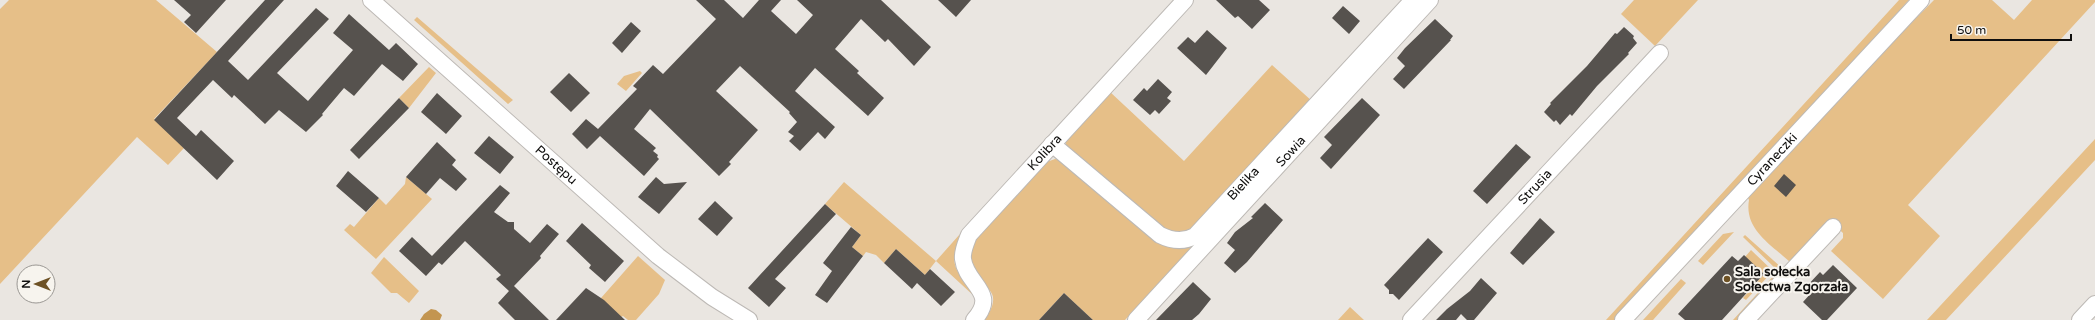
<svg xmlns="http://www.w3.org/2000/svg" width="2095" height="320" font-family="'Varela Round',sans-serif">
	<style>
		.green { fill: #e6bf88 }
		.water { fill: #c39550 }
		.building { fill: #56524e }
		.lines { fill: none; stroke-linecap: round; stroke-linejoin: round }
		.street-casing { stroke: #bdb9b5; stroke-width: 18 }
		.street { stroke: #fff; stroke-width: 16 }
		.poi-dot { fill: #6e5225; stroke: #f7f4ee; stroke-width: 1.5 }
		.labels { text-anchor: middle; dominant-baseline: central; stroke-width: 4; stroke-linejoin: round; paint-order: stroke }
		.street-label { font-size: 13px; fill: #100f0e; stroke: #f7f4ee }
		.poi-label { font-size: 13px; font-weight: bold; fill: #100f0e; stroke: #f7f4ee; text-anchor: start }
	</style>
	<rect width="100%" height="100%" fill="#eae6e1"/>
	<!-- green -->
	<path class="green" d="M9 0H156L217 52 154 119 184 148 168 165 137 137 0 284V9Z
		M1634 0H1698L1655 46 1621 14Z
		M1899 0H1909L1615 320H1606Z
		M1934 0H1992L2014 20 2032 0H2095V2L1908 205 1940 236 1883 299 1831 251 1843 238V233L1829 220 1790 262C1770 244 1744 229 1749 200L1748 198 1873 62Z
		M417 17 513 100 508 104 414 20Z
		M1272 65 1313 102 1192 230 1180 233 1167 231 1066 147V139L1109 91 1184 161Z
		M429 67 436 73 409 108 399 98Z
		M640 71 642 73 626 91 617 84 624 76Z
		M2095 139V160L1946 320H1927Z
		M1055 159 1063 160 1167 245H1194L1125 320H1093L1064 293 1039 320H984C989 314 996 302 992 294 990 289 984 285 981 282 970 269 968 254 974 238L1044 163Z
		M406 177 432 199 376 259 344 230 350 224 354 227 379 198 386 205 405 184Z
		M844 182 936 261 960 234C948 273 957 265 974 296L936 261 925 275 896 249 884 263 876 255 866 252 863 256 852 247 861 235 825 204Z
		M1734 232 1703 265 1698 261 1723 234Z
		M1745 235 1783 269 1737 320H1733L1778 271 1743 237Z
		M1751 250 1773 271 1746 300 1743 298 1764 274 1745 257Z
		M638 256 665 280 659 294 636 320H628L623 316 621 317 601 298Z
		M384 257 419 291 409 303 397 293H391L371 273Z
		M1681 279 1686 283 1653 320H1643Z
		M1350 307 1364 320H1338Z"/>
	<!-- water -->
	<path class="water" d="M431 309 436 310 442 315 440 320H420L424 314Z"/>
	<!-- building -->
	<path class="building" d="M174 0H226L196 33 184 22 191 15Z
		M265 0H284L228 61 248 80 316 8 329 19 277 73 308 101 353 50 333 33 349 14 389 50 396 43 418 64 403 81 382 64 354 96 344 88 322 114 323 115 306 132 279 110 265 124 234 95 232 98 213 80 177 118 196 136 201 130 234 161 217 180 154 120Z
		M696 0H724L743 18 759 0H781L771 11 796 34 813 15 797 0H881L931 47 914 66 888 39 885 42 861 19 835 49 859 71 857 73 884 98 868 116 815 68 795 91 835 127 825 139 818 132 800 151 789 141 794 136 788 132 797 122 789 113 790 112 740 66 716 91 758 130 729 162 731 164 719 176 650 109 634 129 656 148 653 151 658 155 657 157 659 159 644 176 600 136 587 149 572 134 586 119 598 129 637 89 633 86 653 65 663 74 716 19Z
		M938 0H971L956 17Z
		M1216 0H1259L1270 10 1252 29 1238 16 1235 18Z
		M1343 6 1360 21 1349 34 1332 18Z
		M1435 19 1453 36 1450 40H1451L1404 89 1393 79 1405 66 1397 58 1405 48Z
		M631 22 641 31 622 53 612 43Z
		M1624 27 1634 36 1633 38 1637 43 1628 53 1629 54 1597 86 1572 116 1570 114 1560 125 1556 120 1554 122 1544 112 1551 104 1550 103 1587 66 1615 33 1617 34Z
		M1207 30 1227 48 1206 75 1177 48 1188 37 1195 43Z
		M569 73 590 93 571 112 550 92Z
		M1158 79 1172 92 1167 98 1171 101 1159 114 1155 110 1150 115 1133 100 1144 88 1147 91Z
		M437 93 462 116 446 134 421 112Z
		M399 98 409 108 359 159 350 150Z
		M1362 98 1380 115 1331 169 1320 158 1332 145 1324 137Z
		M489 136 514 157 500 174 474 153Z
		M437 142 456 160 452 165 467 179 456 191 440 178 426 194 406 177Z
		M1516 144 1531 157 1487 204 1473 191Z
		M348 171 379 198 366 212 336 186Z
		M1784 174 1796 185 1786 197 1774 186Z
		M656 177 664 184 687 182 659 214 638 197Z
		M500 185 510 193 494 212 508 222H514V229L530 243 547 224 559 234 540 256 541 258 514 286 549 320H515L498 303 509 291 496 279 501 275 465 241 442 265 437 261 439 262 426 276 399 251 412 237 432 256Z
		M715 201 733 218 717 236 698 219Z
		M1265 203 1283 220 1247 262 1235 273 1224 263 1235 250 1227 243 1235 232 1253 218 1251 217Z
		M825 204 836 214 775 279 786 288 769 307 748 288Z
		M1540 218 1555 232 1523 265 1510 253Z
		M582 223 624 261 605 282 589 268 591 265 566 241Z
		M851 227 861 235 852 247 863 256 827 303 815 295 832 271 823 263Z
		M1428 238 1443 252 1399 300 1393 294H1389V290L1384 285Z
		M896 249 925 275 924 276 930 269 955 292 941 306 917 283 912 289 884 263Z
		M1744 255 1764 274 1722 320H1685L1678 314 1732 256 1738 261Z
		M1833 265 1857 288 1827 320H1822L1803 302 1812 292 1806 287 1820 272 1823 275Z
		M1481 278 1497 293 1474 320H1467L1461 314 1456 320H1436L1447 309 1470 291Z
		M1193 282 1211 299 1199 314 1192 320H1156Z
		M586 288 604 300 625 320H556Z
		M1064 293 1093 320H1039Z"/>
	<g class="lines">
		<!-- street casing -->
		<g class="street-casing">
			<g id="street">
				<path id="s1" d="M371 0 658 256 712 297 749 320"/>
				<path id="s2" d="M1052 144 1160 235C1172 241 1184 242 1195 236L1413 0"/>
				<path id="s3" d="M974 320C999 292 966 285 963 259 962 251 966 243 969 235L1185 0"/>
				<path id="s4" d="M1136 320 1430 0"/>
				<path id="s5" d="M1411 320 1660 53"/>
				<path id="s6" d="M1623 320 1921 0"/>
				<path d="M1746 320 1833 227"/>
				<path d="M2080 320 2095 304"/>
			</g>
		</g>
		<!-- street -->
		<use href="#street" class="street"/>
	</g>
	<!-- markers -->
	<circle class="poi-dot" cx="1727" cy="279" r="4"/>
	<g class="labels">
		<!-- street labels -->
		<g class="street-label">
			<text stroke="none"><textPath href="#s4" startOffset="229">Sowia</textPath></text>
			<text stroke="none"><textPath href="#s3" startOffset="206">Kolibra</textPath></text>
			<text stroke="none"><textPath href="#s6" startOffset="219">Cyraneczki</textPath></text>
			<text stroke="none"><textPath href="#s1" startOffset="248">Postępu</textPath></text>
			<text stroke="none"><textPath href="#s2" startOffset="249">Bielika</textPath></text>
			<text stroke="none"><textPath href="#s5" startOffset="182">Strusia</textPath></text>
		</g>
		<!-- poi labels -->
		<g class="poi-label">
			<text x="1735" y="272">Sala sołecka<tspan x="1735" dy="15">Sołectwa Zgorzała</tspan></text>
		</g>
	</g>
	<!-- north arrow -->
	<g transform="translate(36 284) rotate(270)"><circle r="19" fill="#f7f4ee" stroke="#9b9894"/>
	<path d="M0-3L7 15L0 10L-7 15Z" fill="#6e5225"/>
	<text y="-6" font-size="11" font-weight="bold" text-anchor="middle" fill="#100f0e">N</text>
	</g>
	<!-- scale -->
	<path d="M1951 34v6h120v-6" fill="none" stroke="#100f0e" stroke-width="2"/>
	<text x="1957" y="34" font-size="12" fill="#100f0e" stroke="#f7f4ee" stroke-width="3" paint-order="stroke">50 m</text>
</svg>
